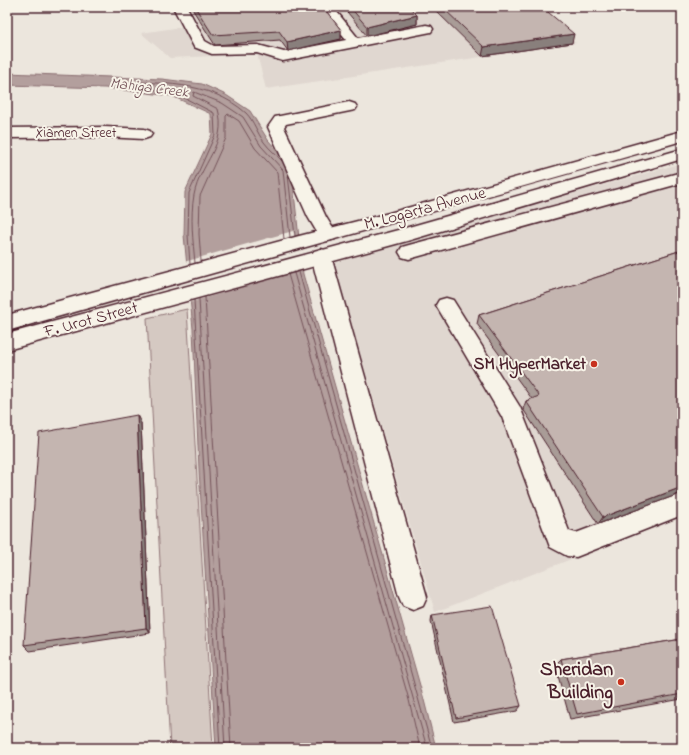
<svg xmlns="http://www.w3.org/2000/svg" width="689" height="755" font-family="'Indie Flower',sans-serif">
	<style>
		.built { fill: #e0d7d0 }
		.green { fill: #d5c9c2; stroke: #907476 }
		.water { fill: #b39f9d; stroke: #896c6f }
		.pier { fill: #ece6dd }
		.lines { fill: none; stroke-linecap: round; stroke-linejoin: round }
		.shore { stroke: #745259; stroke-width: 1 }
		.minor-casing { stroke: #4a1f2b; stroke-width: 3 }
		.major-casing { stroke: #4a1f2b; stroke-width: 3 }
		.minor { fill: #f7f3e8; fill-rule: evenodd }
		.major { fill: #f7f3e8; fill-rule: evenodd }
		.wall { fill: #a99c97; stroke: #4a1f2b }
		.shaded-wall { fill: #897f7b; stroke: #4a1f2b }
		.building { fill: #c4b5b0; stroke: #4a1f2b }
		.poi-dot { fill: #c8321e; stroke: #f7f3e8; stroke-width: 1.5 }
		.labels { text-anchor: middle; dominant-baseline: central; stroke-width: 4; stroke-linejoin: round; paint-order: stroke }
		.far-street-label { font-size: 14px; fill: #4a1f2b; stroke: #f7f3e8 }
		.far-water-label { font-size: 15px; font-style: italic; fill: #6f4c53; stroke: #f7f3e8 }
		.street-label { font-size: 17px; fill: #4a1f2b; stroke: #f7f3e8 }
		.poi-label { font-size: 17px; font-weight: bold; fill: #4a1f2b; stroke: #f7f3e8; text-anchor: end }
		.near-poi-label { font-size: 20px; font-weight: bold; fill: #4a1f2b; stroke: #f7f3e8; text-anchor: end }
	</style>
	<rect width="100%" height="100%" fill="#ece6dd"/>
	<filter id="ink" filterUnits="userSpaceOnUse"><feTurbulence type="fractalNoise" baseFrequency=".025" numOctaves="2"/><feDisplacementMap in="SourceGraphic" scale="8" xChannelSelector="R" yChannelSelector="G"/><feConvolveMatrix kernelMatrix="1 2 1 2 8 2 1 2 1" color-interpolation-filters="sRGB"/></filter>
	<g filter="url(#ink)">
		<!-- built -->
		<path class="built" d="M172 7H532L576 43 266 89 257 54 170 58 141 33 182 27Z
			M682 163V516L435 612 334 263 415 238Z"/>
		<!-- green -->
		<path class="green" d="M187 309 213 748H170L147 318Z"/>
		<!-- water -->
		<path class="water" d="M7 73 162 79 202 84 226 95 250 111 268 140 291 166 303 274 423 696 436 748H216L199 470 193 329 184 235 185 192 212 134 211 114 172 96 105 88 7 85Z"/>
		<!-- pier -->
		<path class="pier" d="M293 231 302 248 304 269 188 303 184 262Z"/>
		<g class="lines">
			<!-- shore -->
			<path class="shore" d="M288 175 295 236
				M201 261 199 234 200 196 226 138V116L228 114 239 121 255 148 277 172 284 239
				M195 263C193 241 190 217 194 195 200 163 228 145 218 109L193 96 194 92 222 103 243 117 261 146 283 170 290 237
				M190 264 188 235 189 193 215 135 214 113 173 92 113 85 112 82C158 83 209 80 246 113 254 121 257 133 264 142 269 149 277 155 283 162
				M299 272 432 748
				M294 273 427 748
				M288 274 409 700 420 748
				M205 297 231 748
				M199 299 225 748
				M194 300 220 748"/>
			<!-- minor casing -->
			<g class="minor-casing">
				<path id="minor" d="M173 7H187L205 41 214 46 258 45 284 52 346 40 319 7H333L358 38 426 25 431 26 433 29 431 32 426 33 283 61 257 53 212 54 194 47Z
					M349 102 355 104 357 107 355 110 286 124 284 127 326 217 337 235 335 239 328 241 321 239 308 217 268 127 275 117Z
					M105 127 144 129 150 131 152 134 150 137 144 139 105 137 7 138V128Z
					M682 172V183L409 259 402 257 399 252 402 247 409 245Z
					M321 249 328 251 331 256 427 597 423 606 413 610 403 606 399 597 311 256 314 251Z
					M446 298 453 300 520 407 569 531 576 533 682 493V515L576 557 567 556 550 547 502 417 436 305 439 300Z"/>
			</g>
			<!-- major casing -->
			<g class="major-casing">
				<path id="major" d="M674 7H682V11L676 10Z
					M682 131V141C457 206 232 267 7 331V315L299 236 389 213Z
					M682 149V159L407 241 7 350V334L398 230Z"/>
			</g>
			<!-- minor -->
			<use href="#minor" class="minor"/>
			<!-- major -->
			<use href="#major" class="major"/>
		</g>
		<!-- wall -->
		<path class="wall" d="M191 7H323L341 30V39L288 51 280 40 215 45Z
			M343 7H409L417 15V24L367 36Z
			M432 7H542L572 43 482 56Z
			M682 250V493L598 524 523 409 526 401 532 399 477 324 479 315Z
			M141 423 150 633 30 651 24 645Z
			M432 615 521 706 517 711 454 722 431 621Z
			M682 639V699L570 719 555 665 561 659Z"/>
		<!-- shaded-wall -->
		<path class="shaded-wall" d="M417 15V24L367 36V27Z
			M341 30V39L288 51 287 42Z
			M574 34 572 43 482 56 484 47Z
			M137 415 141 423 150 633 146 628Z
			M682 487V493L598 524 603 517Z"/>
		<!-- building -->
		<path class="building" d="M195 7H323L341 30 287 42 279 31 213 35Z
			M350 7H409L417 15 367 27Z
			M442 7H542L574 34 484 47Z
			M682 250V487L603 517 526 401 539 396 479 315Z
			M137 415 146 628 24 645 39 433Z
			M492 606 521 706 456 718 432 615Z
			M682 639V694L577 714 561 659Z"/>
	</g>
	<!-- markers -->
	<g class="poi-dot">
		<circle cx="594" cy="364" r="4"/>
		<circle cx="621" cy="682" r="4"/>
	</g>
	<g class="labels">
		<!-- far-street labels -->
		<g class="far-street-label">
			<text x="76" y="133">Xiamen Street</text>
		</g>
		<!-- far-water labels -->
		<g class="far-water-label">
			<text transform="translate(149 88) rotate(7)">Mahiga Creek</text>
		</g>
		<!-- street labels -->
		<g class="street-label">
			<text transform="translate(425 209) rotate(-15)">M. Logarta Avenue</text>
			<text transform="translate(91 320) rotate(-15)">F. Urot Street</text>
		</g>
		<!-- poi labels -->
		<g class="poi-label">
			<text x="586" y="364">SM HyperMarket</text>
		</g>
		<!-- near-poi labels -->
		<g class="near-poi-label">
			<text x="613" y="670">Sheridan<tspan x="613" dy="23">Building</tspan></text>
		</g>
	</g>
	<!-- margin -->
	<rect width="689" height="755" fill="none" stroke="#f7f3e8" stroke-width="24"/>
	<rect x="12" y="12" width="665" height="731" fill="none" stroke="#4a1f2b" stroke-width="1.5" filter="url(#ink)"/>
</svg>
